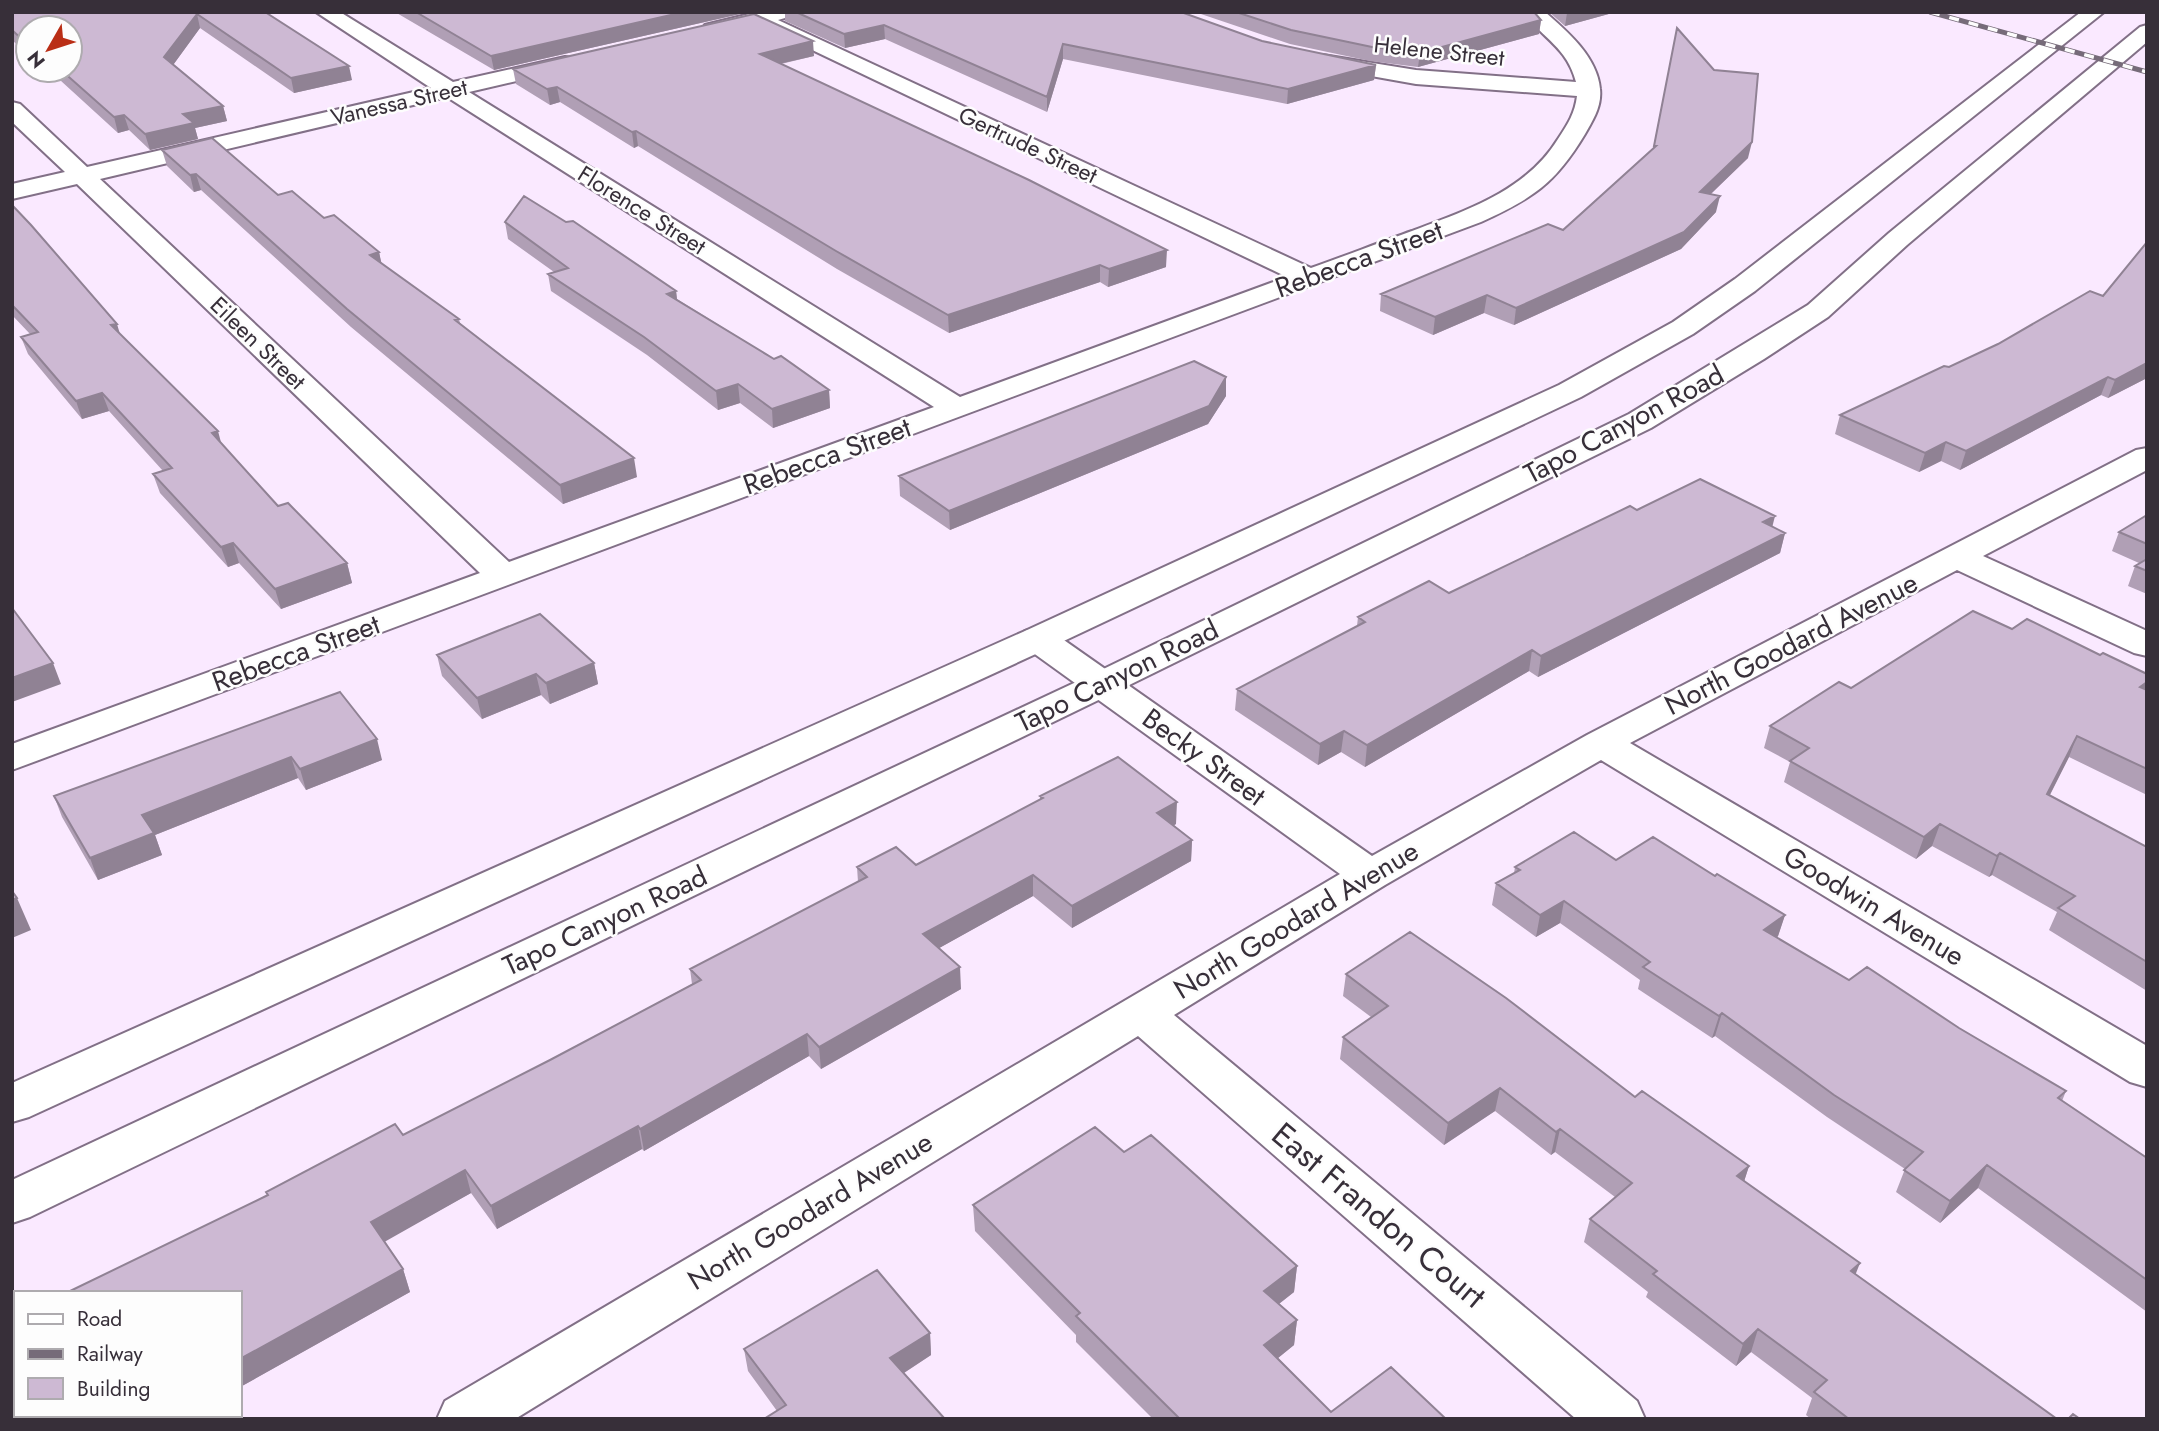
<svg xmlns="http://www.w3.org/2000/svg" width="2159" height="1431" font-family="Jost,sans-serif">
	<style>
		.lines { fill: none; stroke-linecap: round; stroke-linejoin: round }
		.minor-casing { stroke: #827087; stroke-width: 4 }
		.major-casing { stroke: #827087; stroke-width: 4 }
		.minor { fill: #fff; fill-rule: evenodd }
		.major { fill: #fff; fill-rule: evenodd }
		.rail-casing { stroke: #766b79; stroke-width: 5 }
		.rail { stroke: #fdfdfd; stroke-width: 3.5; stroke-dasharray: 10; stroke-linecap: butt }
		.wall { fill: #b09fb5 }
		.shaded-wall { fill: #908294 }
		.building { fill: #cdb9d3; stroke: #908294; stroke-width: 2 }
		.labels { text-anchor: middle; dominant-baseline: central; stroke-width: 5; stroke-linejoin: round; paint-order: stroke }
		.far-street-label { font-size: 23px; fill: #372f39; stroke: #fdfdfd }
		.street-label { font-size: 28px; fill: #372f39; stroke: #fdfdfd }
		.near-street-label { font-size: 33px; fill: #372f39; stroke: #fdfdfd }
	</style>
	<rect width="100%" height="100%" fill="#fae9ff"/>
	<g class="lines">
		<!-- minor casing -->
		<g class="minor-casing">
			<path id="minor" d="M316 12H340L453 82 565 57 573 58 576 63 573 68 469 92 960 397 1287 277 758 24 712 35 705 33 702 29 705 25 758 12H795L792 16 778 20 1311 268C1345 256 1378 243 1412 231 1467 210 1526 191 1558 139 1568 124 1575 113 1577 96L1416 84 1315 66 1312 61 1315 56 1323 55 1416 70 1576 82C1567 47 1543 39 1523 12H1545C1568 32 1597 57 1600 89 1602 106 1593 120 1585 134 1555 184 1533 198 1481 222L12 770V744L480 573 77 184 12 199V184L65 172 12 122V102L20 104 87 167 431 88ZM447 97 934 407 509 562 100 179Z
				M2147 448V470L1983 556 2147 631V656L2134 653 1957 570 1630 743 2147 1046V1087L2130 1082 1601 760 1385 885 1174 1015 1637 1401 1645 1419H1576L1138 1036 515 1419H437L445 1401 1340 874 1025 647 1020 639 1025 631 1038 628 1051 631 1372 856 1587 735 2136 450Z"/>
		</g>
		<!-- major casing -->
		<g class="major-casing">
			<path id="major" d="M2081 12H2104L1755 291 1693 334 1581 397 1051 647 29 1117 12 1122V1083L1025 631 1559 385 1673 322 1735 279Z
				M2147 25V42L1907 245 1828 317 1764 359 1651 428 1115 692 30 1217 12 1223V1180L1089 676 1629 414 1808 305 1889 233 2140 27Z"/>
		</g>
		<!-- minor -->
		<use href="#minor" class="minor"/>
		<!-- major -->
		<use href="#major" class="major"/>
		<!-- rail casing -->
		<g class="rail-casing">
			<path id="rail" d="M1930 12 2147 72"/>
		</g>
		<!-- rail -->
		<use href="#rail" class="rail"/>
	</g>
	<!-- wall -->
	<path class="wall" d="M12 12H265L352 80 294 93 200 28 173 65 223 106 227 121 195 128 198 139 150 150 129 130 118 133 49 70H70L28 28V55L12 40Z
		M395 12H741L740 14 494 70Z
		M785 12H1181L1262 41 1376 65 1374 80 1287 104 1063 59 1047 112 885 39 845 48 785 21Z
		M1195 12H1534L1541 20 1539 34 1418 67 1370 61 1290 44Z
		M1549 12H1616L1565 26Z
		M1677 28 1748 158 1711 194 1716 212 1681 249 1514 325 1484 313 1433 335 1380 311 1381 294 1563 230 1653 149Z
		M814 56 781 64 1166 267 1108 287 1100 282 949 333 837 269 638 146 634 148 560 102 550 105 516 84 513 69Z
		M162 150 278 195 324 218 379 252 381 263 459 319 460 323 637 477 563 504 351 327 201 190 194 192 167 166Z
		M12 205 120 334 278 506 347 563 352 583 281 609 239 563 228 567 160 493 153 474 163 471 109 411 82 419 28 354 21 337 30 334 12 315Z
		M505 222 676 291 677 299 774 359 829 390 830 408 773 428 740 403 718 410 647 355 551 291 548 274 554 272 508 239Z
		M1949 367 2147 378 2108 398 2101 395 1960 470 1941 461 1919 472 1835 434 1840 415Z
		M1226 377V396L1208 424 950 530 900 496 899 476Z
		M1637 510 1772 527 1785 533 1780 553 1538 677 1529 671 1365 767 1341 752 1318 765 1235 710 1237 689 1357 626 1358 617 1449 593Z
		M2147 515V594L2128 586 2135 566 2139 563 2112 551 2119 532Z
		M2012 629 2100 655 2147 674V795L2069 757 2050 795 2147 847V991L2049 930 2057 912 1992 875 1989 877 1932 846 1916 859 1784 782 1790 762 1764 748 1770 726 1851 688Z
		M437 655 594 663 598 684 550 704 541 695 482 719 442 676Z
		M340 692 382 760 306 790 298 778 155 835 162 855 98 880 62 817 54 796Z
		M1040 796 1176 824 1174 825 1192 840 1191 861 1072 928 1033 896 939 948 961 989 821 1069 809 1056 644 1151 642 1149 497 1229 471 1193 384 1241 403 1269 410 1292 242 1386 240 1382V1293L267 1195 266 1192 403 1135 550 1060 692 984 690 969 858 882 857 867 916 865 1040 800Z
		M1616 860 1715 876 1785 915 1778 936 1777 938 1849 980 1959 1028 2066 1091 2062 1101 2147 1158V1312L1978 1188 1940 1223 1896 1192 1905 1169 1827 1117 1715 1036 1712 1038 1638 989 1640 980 1560 923 1536 937 1492 905 1496 883 1514 873 1515 867Z
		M1346 974 1635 1097 1749 1166 1744 1181 1855 1274 2057 1419H1811L1806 1415 1812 1398 1751 1352 1736 1366 1646 1297 1648 1292 1584 1242 1590 1219 1615 1197 1555 1152 1551 1155 1495 1111 1444 1145 1340 1059 1343 1037 1371 1017 1343 996Z
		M1124 1152 1297 1266 1294 1292 1279 1304 1297 1320 1294 1345 1278 1358 1331 1412 1446 1419H1153L1076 1342V1335L975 1231 973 1205Z
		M930 1333 931 1355 904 1373 777 1411 748 1371 744 1349Z"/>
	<!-- shaded-wall -->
	<path class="shaded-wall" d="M684 12H741L740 14 494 70 491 56Z
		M1568 12H1616L1565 26 1567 13Z
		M197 14 200 28 168 72 164 57Z
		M1541 20 1539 34 1418 67 1420 53Z
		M884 25 885 39 845 48 844 34Z
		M813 41 814 56 761 68 760 54Z
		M1063 44V59L1047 112V97Z
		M1376 65 1374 80 1287 104 1288 89Z
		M349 66 352 80 294 93 291 78Z
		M557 87 560 102 550 105 547 89Z
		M223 106 227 121 195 128 198 139 150 150 145 134 183 114Z
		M124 115 129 130 118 133 114 117Z
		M636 131 638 146 634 148 632 132Z
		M1752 142 1748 158 1696 208 1700 192Z
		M196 174 201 190 194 192 190 175Z
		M1720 196 1716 212 1681 249 1514 325 1516 308Z
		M1167 250 1166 267 1108 287 1109 269Z
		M379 252 383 270 370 255Z
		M1100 265V282L949 333 948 315Z
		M676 291 678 309 667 294Z
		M1487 295 1484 313 1433 335 1435 317Z
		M117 324 122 341 111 325Z
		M2147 363V378L2108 398 2115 380Z
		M1226 377V396L1208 424 950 530 949 511Z
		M2108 377 2101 395 1960 470 1966 451Z
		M738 384 740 403 718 410 716 391Z
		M829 390 830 408 773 428 772 409Z
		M102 393 109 411 82 419 76 401Z
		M218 431 223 450 212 433Z
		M1946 442 1941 461 1919 472 1925 453Z
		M634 458 637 477 563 504 560 485Z
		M1775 516 1770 536 1763 522Z
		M1785 533 1780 553 1538 677 1541 656Z
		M233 543 239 563 228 567 221 547Z
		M347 563 352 583 281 609 275 589Z
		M1532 650 1529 671 1365 767 1367 745Z
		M53 663 61 684 12 702V678Z
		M594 663 598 684 550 704 546 683Z
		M536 674 541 695 482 719 477 698Z
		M2147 682V693L2140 687Z
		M1344 731 1341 752 1318 765 1320 744Z
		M2077 736 2069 757 2039 816 2047 794Z
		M377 739 382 760 306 790 300 769Z
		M291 757 298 778 155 835 162 855 98 880 90 858 142 815Z
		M1177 802 1176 824 1157 835V813Z
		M1940 824 1932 846 1916 859 1924 837Z
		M1192 840 1191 861 1072 928V906Z
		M2000 853 1992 875 1989 877 1997 856Z
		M1033 875V896L925 956 923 934Z
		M17 898 31 930 12 938V900Z
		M1564 901 1560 923 1536 937 1540 915Z
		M1785 915 1778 936 1758 952 1764 930Z
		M960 967 961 989 821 1069 819 1047Z
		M1722 1013 1715 1036 1712 1038 1719 1016Z
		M807 1034 809 1056 644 1151 640 1129Z
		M1500 1088 1495 1111 1444 1145 1448 1123Z
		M638 1126 642 1149 497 1229 491 1206Z
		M1560 1129 1555 1152 1551 1155 1556 1132Z
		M1987 1165 1978 1188 1940 1223 1950 1201Z
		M1749 1166 1742 1188 1737 1176Z
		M465 1170 471 1193 379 1245 371 1222Z
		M1860 1263 1851 1286V1271Z
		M1297 1266 1294 1292 1262 1317 1264 1291Z
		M403 1269 410 1292 242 1386 240 1381V1359Z
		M1297 1320 1294 1345 1262 1371 1264 1345Z
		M1758 1329 1751 1352 1736 1366 1743 1344Z
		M930 1333 931 1355 893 1380 890 1358Z
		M36 1415H67L61 1419H37Z"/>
	<!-- building -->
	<path class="building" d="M12 12H265L349 66 291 78 197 14 164 57 223 106 183 114 194 123 145 134 124 115 114 117 61 70H70V28H28V42H25L12 30Z
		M416 12H684L491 56Z
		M796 12H1181L1262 41 1376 65 1288 89 1063 44 1047 97 884 25 844 34Z
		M1236 12H1534L1541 20 1420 53 1372 47 1291 30Z
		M754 14 813 41 760 54 1029 180 1167 250 1109 269 1100 265 948 315 836 251 636 131 632 132 557 87 547 89 513 69Z
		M1677 28 1714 70 1758 74 1752 142 1700 192 1720 196 1684 232 1516 308 1487 295 1435 317 1381 294 1548 224 1563 230 1656 146H1654Z
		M212 138 278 195 292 191 324 218 334 215 379 252 370 255 459 319 455 320 634 458 560 485 347 309 196 174 190 175 162 150Z
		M524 196 566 222 573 221 676 291 667 294 774 359 781 356 829 390 772 409 738 384 716 391 644 337 548 274 568 268 505 222Z
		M12 205 31 225 117 324 111 325 218 431 212 433 278 506 288 503 347 563 275 589 233 543 221 547 153 474 172 468 102 393 76 401 21 337 38 332 12 305Z
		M2147 242V363L2115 380 2108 377 1966 451 1946 442 1925 453 1840 415 1944 366 1949 367 1998 344 2090 291 2103 296Z
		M1194 361 1226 377 1209 406 949 511 899 476Z
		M1700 479 1775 516 1763 522 1785 533 1541 656 1532 650 1367 745 1344 731 1320 744 1237 689 1365 622 1358 617 1429 581 1449 593 1630 506 1637 510Z
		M2147 515V544L2119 532Z
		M2147 559V571L2135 566Z
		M12 608 53 663 12 678Z
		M1973 611 2012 629 2027 619 2100 655 2103 653 2147 674V682L2140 687 2147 690V769L2077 736 2047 794 2147 847V962L2058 908 2075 896 2000 853 1997 856 1940 824 1924 837 1790 761 1809 748 1770 726 1839 682 1851 688Z
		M540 614 594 663 546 683 536 674 477 698 437 655Z
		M340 692 377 739 300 769 291 757 142 815 154 833 90 858 54 796Z
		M1118 757 1177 802 1157 813 1192 840 1072 906 1033 875 923 934 960 967 819 1047 807 1034 640 1129 638 1126 491 1206 465 1170 371 1222 403 1269 240 1359V1293H66L268 1195 266 1192 395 1124 403 1135 550 1060 701 980 690 969 867 877 857 867 896 847 916 865 1043 798 1040 796Z
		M1574 832 1616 860 1653 837 1715 876 1717 874 1785 915 1764 930 1849 980 1867 967 1959 1028 2066 1091 2058 1098 2147 1158V1280L1987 1165 1950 1201 1904 1170 1923 1152 1834 1095 1722 1013 1719 1016 1643 967 1650 962 1564 901 1540 915 1496 883 1520 870 1515 867Z
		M12 891 17 898 12 900Z
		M1410 932 1506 998 1635 1097 1642 1091 1749 1166 1737 1176 1860 1263 1851 1271 2057 1419H1849L1814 1392 1827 1380 1758 1329 1743 1344 1653 1274 1657 1271 1590 1219 1632 1183 1560 1129 1556 1132 1500 1088 1448 1123 1343 1037 1388 1006 1346 974Z
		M1095 1127 1124 1152 1151 1135 1297 1266 1264 1291 1297 1320 1264 1345 1331 1412 1391 1367 1446 1419H1180L1076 1316 1080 1313 973 1205Z
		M877 1270 930 1333 890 1358 945 1419H764L786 1405 744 1349Z
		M16 1320V1415H36L37 1419H12V1322Z
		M2073 1414 2080 1419H2068Z"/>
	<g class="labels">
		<!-- far-street labels -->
		<g class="far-street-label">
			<text transform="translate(1439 51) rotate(6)">Helene Street</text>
			<text transform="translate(399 102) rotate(-13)">Vanessa Street</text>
			<text transform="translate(1028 145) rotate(25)">Gertrude Street</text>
			<text transform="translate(642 210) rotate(32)">Florence Street</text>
			<text transform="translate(258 343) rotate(44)">Eileen Street</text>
		</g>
		<!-- street labels -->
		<g class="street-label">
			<text transform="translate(1359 259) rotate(-20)">Rebecca Street</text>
			<text transform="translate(1624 424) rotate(-28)">Tapo Canyon Road</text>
			<text transform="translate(827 456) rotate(-20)">Rebecca Street</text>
			<text transform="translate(1791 644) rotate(-27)">North Goodard Avenue</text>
			<text transform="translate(296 653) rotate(-20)">Rebecca Street</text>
			<text transform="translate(1117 676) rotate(-26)">Tapo Canyon Road</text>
			<text transform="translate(1204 757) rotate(36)">Becky Street</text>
			<text transform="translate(1874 906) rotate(31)">Goodwin Avenue</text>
			<text transform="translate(1296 920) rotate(-31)">North Goodard Avenue</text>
			<text transform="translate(605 921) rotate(-25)">Tapo Canyon Road</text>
			<text transform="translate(810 1211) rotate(-31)">North Goodard Avenue</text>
		</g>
		<!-- near-street labels -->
		<g class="near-street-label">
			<text transform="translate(1379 1215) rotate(40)">East Frandon Court</text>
		</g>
	</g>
	<!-- border -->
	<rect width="2159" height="1431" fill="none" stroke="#372f39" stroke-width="28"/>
	<!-- legend -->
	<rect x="14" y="1291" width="228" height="126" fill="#fdfdfd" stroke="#aeabaf" stroke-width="2"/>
	<rect x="28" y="1314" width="35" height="10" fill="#ffffff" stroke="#aeabaf" stroke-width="2"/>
	<text x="77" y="1326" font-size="21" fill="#372f39">Road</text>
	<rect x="28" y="1349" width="35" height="10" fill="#766b79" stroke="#aeabaf" stroke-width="2"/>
	<text x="77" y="1361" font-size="21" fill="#372f39">Railway</text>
	<rect x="28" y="1378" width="35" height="21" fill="#cdb9d3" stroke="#aeabaf" stroke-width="2"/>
	<text x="77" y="1396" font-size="21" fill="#372f39">Building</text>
	<!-- north arrow -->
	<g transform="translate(49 49) rotate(231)"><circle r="33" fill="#fdfdfd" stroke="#aeabaf" stroke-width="2"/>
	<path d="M0-5L12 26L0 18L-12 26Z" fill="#ba2e16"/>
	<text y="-10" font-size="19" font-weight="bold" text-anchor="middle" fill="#372f39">N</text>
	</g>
</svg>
